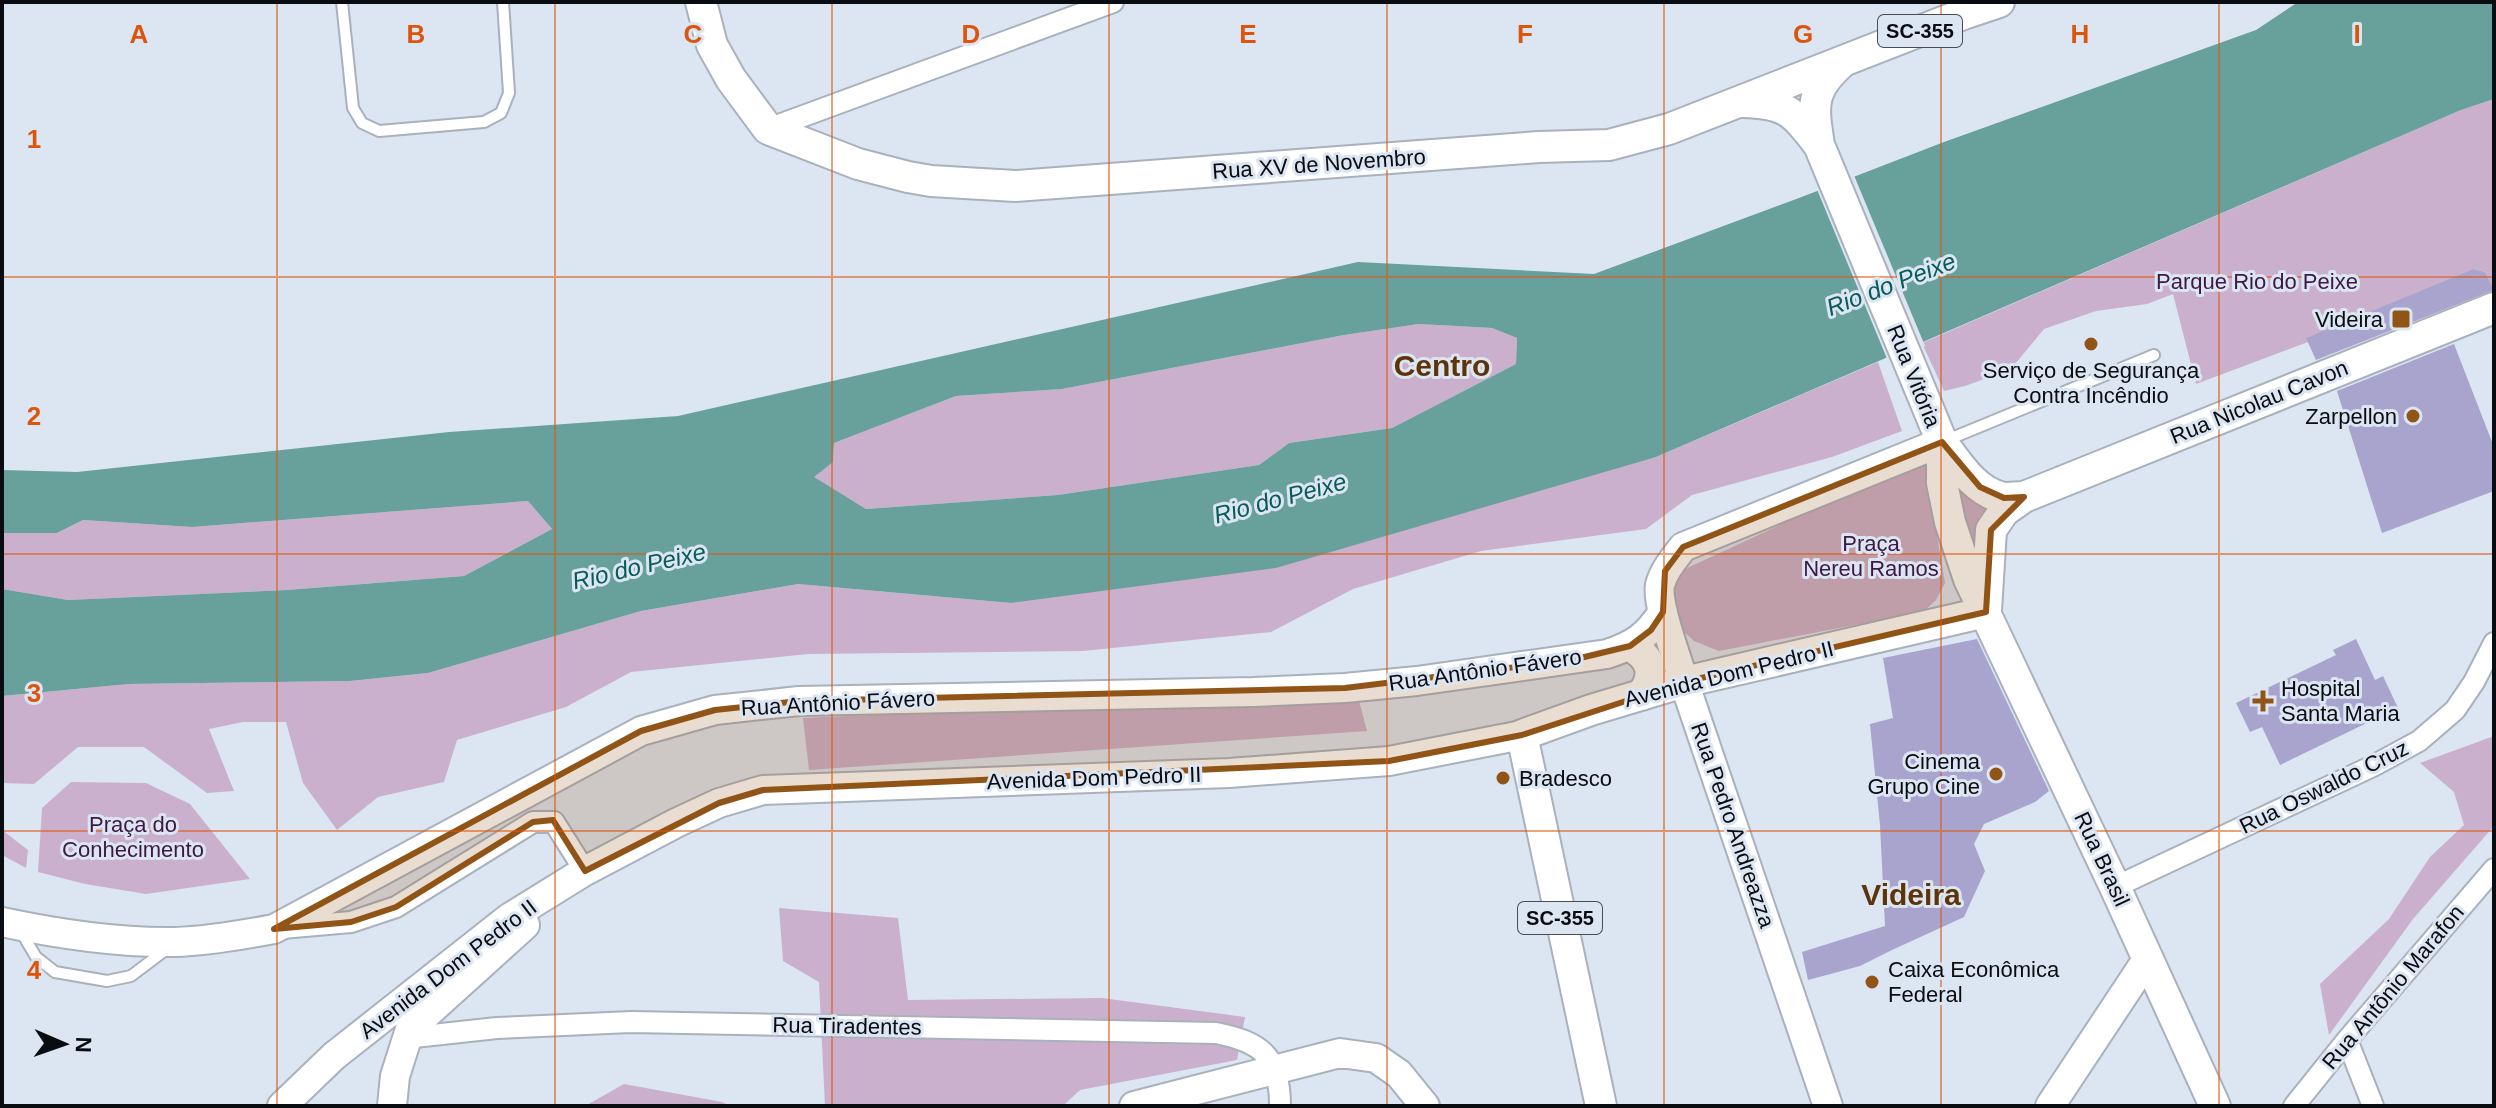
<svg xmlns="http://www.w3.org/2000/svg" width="2496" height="1108" font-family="Helvetica,sans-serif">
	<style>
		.green { fill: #cbb0ce }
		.water { fill: #68a09c; fill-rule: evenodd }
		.pier { fill: #dce5f2 }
		.building { fill: #a8a4cd }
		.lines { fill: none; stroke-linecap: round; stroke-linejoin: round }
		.service-casing { stroke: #a9b1bd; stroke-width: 14 }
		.minor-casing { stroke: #a9b1bd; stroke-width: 24 }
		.secondary-casing { stroke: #a9b1bd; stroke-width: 32 }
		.primary-casing { stroke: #a9b1bd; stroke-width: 34 }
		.service { stroke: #fff; stroke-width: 10 }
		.minor { stroke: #fff; stroke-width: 20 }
		.secondary { stroke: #fff; stroke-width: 28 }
		.primary { stroke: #fff; stroke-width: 30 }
		.marked { fill: #915417; fill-opacity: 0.2; stroke: #915417; stroke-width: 6; stroke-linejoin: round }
		.grid { fill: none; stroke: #dd550c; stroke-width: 2; stroke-opacity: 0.55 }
		.poi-dot { fill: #915417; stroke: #dce5f2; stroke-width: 3 }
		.labels { text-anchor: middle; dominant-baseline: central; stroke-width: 6; stroke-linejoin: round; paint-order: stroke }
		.shield { fill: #dce5f2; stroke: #484d54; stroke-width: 2 }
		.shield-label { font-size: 20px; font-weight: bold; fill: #090c10 }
		.street-label { font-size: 22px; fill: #090c10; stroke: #dce5f2 }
		.park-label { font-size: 22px; fill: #3e1844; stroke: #dce5f2 }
		.poi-label { font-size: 22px; fill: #090c10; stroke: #dce5f2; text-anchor: end }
		.water-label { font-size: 24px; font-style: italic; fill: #085b58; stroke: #dce5f2 }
		.district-label { font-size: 30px; font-weight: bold; fill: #5d3308; stroke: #dce5f2 }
		.grid-label { font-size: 26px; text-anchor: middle; font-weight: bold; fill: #dd550c; stroke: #dce5f2; stroke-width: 6; stroke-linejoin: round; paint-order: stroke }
	</style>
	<rect width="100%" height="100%" fill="#dce5f2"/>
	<!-- green -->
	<path class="green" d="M2494 99V291L2485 272 2473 269 2307 338 2308 342 2196 384 2173 294 2147 304 2096 311 2044 329 2011 369 1965 386 1944 391 1922 343 2461 110Z
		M1419 324 1492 328 1517 338 1516 364 1392 428 1289 443 1259 465 1058 495 866 509 813 477 833 462 834 443 956 396 1062 389 1344 335Z
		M1878 362 1902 431 1832 457 1692 495 1646 529 1481 551 1353 589 1271 632 1083 651 808 654 631 672 566 707 457 740 444 782 378 797 337 830 303 783 286 722H243L209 729 234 791 207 793 144 747H78L34 784 2 783V696L129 684 350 681 428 673 641 611 798 584 1011 603 1656 457Z
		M1924 458 1945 583 1936 600 1923 612 1719 651 1694 641 1684 632 1670 586 1685 569Z
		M1953 481 1994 502C1968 520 1974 540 1975 569Z
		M528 501 552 529 464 576 287 590 68 600 2 589V533H57L83 520 192 527Z
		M1357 693 1367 731 809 770 803 718Z
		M2494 736V826L2413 919 2329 1035 2320 984 2389 919 2430 857 2464 825 2454 792 2420 763Z
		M71 782 146 783 190 804 250 879 146 894 85 884 38 872 42 808Z
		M2 830 28 850 26 868 2 855Z
		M779 908 898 918 908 1000 1102 998 1245 1017 1237 1060 1080 1090 1063 1106H825L819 982 783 961Z
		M624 1084 722 1102 730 1106H585Z"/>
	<!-- water -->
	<path class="water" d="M2298 2H2494V99L2461 110 1656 457 1276 568 1011 603 798 584 641 611 428 673 350 681 129 684 2 696V589L68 600 287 590 464 576 552 529 528 501 192 527 83 520 57 533H2V470L77 472 449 432 678 416 1358 262 1594 274 1799 198 1944 142 2256 30ZM1419 324 1492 328 1517 338 1516 364 1392 428 1289 443 1259 465 1058 495 866 509 814 477 833 462 834 443 956 396 1062 389 1344 335Z"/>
	<!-- pier -->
	<path class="pier" d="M1853 173 1925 346 1888 361 1816 187Z"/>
	<!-- building -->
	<path class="building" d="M2473 269 2485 272 2494 290 2316 360 2306 338Z
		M2454 344 2494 447V491L2382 533 2337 391Z
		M1977 639 2049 791 2035 802 1984 824 1974 844 1985 871 1964 917 1892 950 1860 966 1808 980 1802 952 1885 926 1880 825 1870 724 1893 718 1883 658Z
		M2356 639 2375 680 2383 676 2398 708 2280 765 2262 727 2250 732 2236 703 2336 655 2333 650Z"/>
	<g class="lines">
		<!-- service casing -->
		<g class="service-casing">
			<path id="service" d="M342 2 353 108 362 123 379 131 484 122 501 113 509 93 503 2
				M1947 440 2154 355
				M20 930 36 957 55 972 107 981 131 976 168 948"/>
		</g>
		<!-- minor casing -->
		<g class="minor-casing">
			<path id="minor" d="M768 129 1113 2
				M2115 887 2373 766 2419 741 2455 710 2474 682 2494 643
				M282 928 351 922 396 907 533 822H554L585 871
				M405 1038 497 1028 631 1022 1216 1033C1262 1042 1280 1057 1280 1106
				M2347 1040 2373 1106
				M2294 1106 2347 1040 2494 869"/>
		</g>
		<!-- secondary casing -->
		<g class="secondary-casing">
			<path id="secondary" d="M2 922C58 934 118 943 175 942 208 941 242 935 274 929L641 731 715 710 799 701 1253 692 1345 688 1417 681 1607 654C1635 645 1647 636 1663 612
				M282 1106 334 1056 509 918 585 871 676 823 719 803 763 790 1229 773 1389 761 1522 735
				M392 1106 395 1076 410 1029 525 925
				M1134 1106 1340 1053 1376 1058 1399 1074 1425 1106
				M1828 1106 1684 682C1678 660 1656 605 1660 585 1664 570 1674 559 1683 547L1942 442
				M2050 1106 2148 958"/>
		</g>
		<!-- primary casing -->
		<g class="primary-casing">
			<path id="primary" d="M701 2 712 45 731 79 768 129 858 164 908 177 931 181 1015 186 1539 147 1609 145 1669 129 1966 13 1999 2
				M1743 102C1787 103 1793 112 1819 145L1942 442V483L1950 522 1969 579 2115 887 2215 1106
				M1819 145C1813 106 1810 91 1841 63
				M1942 442C1958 464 1976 493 2004 498 2010 498 2018 497 2024 497
				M1986 610 1991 530 2004 511 2024 497 2494 308
				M1630 646C1651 657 1658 675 1641 695
				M1601 1106 1522 735 1591 710 1684 682 1986 612"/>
		</g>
		<!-- service -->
		<use href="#service" class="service"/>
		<!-- minor -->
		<use href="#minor" class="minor"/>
		<!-- secondary -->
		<use href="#secondary" class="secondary"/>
		<!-- primary -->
		<use href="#primary" class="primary"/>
	</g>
	<!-- marked area -->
	<path class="marked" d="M1942 442 1980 487 2004 498 2024 497 1991 530 1986 612 1684 682 1522 735 1389 761 763 790 719 803 585 871 553 820 533 822 396 907 351 922 274 929 641 731 715 710 799 701 1345 688 1572 660 1630 646 1651 630 1663 612 1665 571 1683 547Z"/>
	<!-- grid -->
	<path class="grid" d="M277 2V1106M555 2V1106M832 2V1106M1109 2V1106M1387 2V1106M1664 2V1106M1941 2V1106M2219 2V1106M2 277H2494M2 554H2494M2 831H2494"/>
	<!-- markers -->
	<g class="poi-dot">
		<rect x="2391" y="309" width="20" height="20" rx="4"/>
		<circle cx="2091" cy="344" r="8"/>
		<circle cx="2413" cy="416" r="8"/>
		<path d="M2259 689h8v8h8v8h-8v8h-8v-8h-8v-8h8z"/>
		<circle cx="1996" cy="774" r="8"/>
		<circle cx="1503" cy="778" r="8"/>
		<circle cx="1872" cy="982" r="8"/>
	</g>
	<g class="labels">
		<!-- shield labels -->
		<g class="shield">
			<rect x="1878" y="15" width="84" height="32" rx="6"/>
			<rect x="1518" y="902" width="84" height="32" rx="6"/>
		</g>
		<g class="shield-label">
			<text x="1920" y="31">SC-355</text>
			<text x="1560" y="918">SC-355</text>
		</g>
		<!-- street labels -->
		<g class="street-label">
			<text transform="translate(1319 164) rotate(-4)">Rua XV de Novembro</text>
			<text transform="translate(1914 376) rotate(68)">Rua Vitória</text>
			<text transform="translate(2259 402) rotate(-22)">Rua Nicolau Cavon</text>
			<text transform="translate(1485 670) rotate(-8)">Rua Antônio Fávero</text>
			<text transform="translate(1729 674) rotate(-14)">Avenida Dom Pedro II</text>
			<text transform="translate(838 703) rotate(-3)">Rua Antônio Fávero</text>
			<text transform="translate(1094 778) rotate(-2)">Avenida Dom Pedro II</text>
			<text transform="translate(2324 787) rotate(-26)">Rua Oswaldo Cruz</text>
			<text transform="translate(1733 825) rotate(71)">Rua Pedro Andreazza</text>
			<text transform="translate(2102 859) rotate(65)">Rua Brasil</text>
			<text transform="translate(448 969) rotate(-37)">Avenida Dom Pedro II</text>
			<text transform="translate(2393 987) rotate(-50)">Rua Antônio Marafon</text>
			<text transform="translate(847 1026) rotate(1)">Rua Tiradentes</text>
		</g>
		<!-- park labels -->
		<g class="park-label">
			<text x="2257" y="281">Parque Rio do Peixe</text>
			<text x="1871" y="543">Praça<tspan x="1871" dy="25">Nereu Ramos</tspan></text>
			<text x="133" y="824">Praça do<tspan x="133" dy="25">Conhecimento</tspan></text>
		</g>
		<!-- poi labels -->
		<g class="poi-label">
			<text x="2383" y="319">Videira</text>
			<text x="2091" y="370" text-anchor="middle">Serviço de Segurança<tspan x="2091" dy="25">Contra Incêndio</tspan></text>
			<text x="2397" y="416">Zarpellon</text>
			<text x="2281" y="688" text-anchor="start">Hospital<tspan x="2281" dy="25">Santa Maria</tspan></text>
			<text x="1980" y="761">Cinema<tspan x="1980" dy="25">Grupo Cine</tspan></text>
			<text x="1519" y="778" text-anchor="start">Bradesco</text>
			<text x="1888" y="969" text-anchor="start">Caixa Econômica<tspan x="1888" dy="25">Federal</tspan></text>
		</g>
		<!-- water labels -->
		<g class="water-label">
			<text transform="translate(1891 284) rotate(-21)">Rio do Peixe</text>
			<text transform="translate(1280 498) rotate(-15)">Rio do Peixe</text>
			<text transform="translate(639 566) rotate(-13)">Rio do Peixe</text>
		</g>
		<!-- district labels -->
		<g class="district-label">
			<text x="1442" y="365">Centro</text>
			<text x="1911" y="894">Videira</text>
		</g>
	</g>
	<g class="grid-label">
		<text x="139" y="43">A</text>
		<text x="416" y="43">B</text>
		<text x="693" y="43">C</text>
		<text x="971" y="43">D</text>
		<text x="1248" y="43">E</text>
		<text x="1525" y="43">F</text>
		<text x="1803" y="43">G</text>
		<text x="2080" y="43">H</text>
		<text x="2357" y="43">I</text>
		<text x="34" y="148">1</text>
		<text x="34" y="425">2</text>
		<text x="34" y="702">3</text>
		<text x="34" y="979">4</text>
	</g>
	<!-- border -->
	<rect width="2496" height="1108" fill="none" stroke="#090c10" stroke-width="8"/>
	<!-- north arrow -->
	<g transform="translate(64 1044) rotate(92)" stroke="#dce5f2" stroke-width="6" paint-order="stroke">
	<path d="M0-6L14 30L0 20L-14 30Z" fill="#090c10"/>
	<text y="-12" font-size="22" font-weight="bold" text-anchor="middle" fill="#090c10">N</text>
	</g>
</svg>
